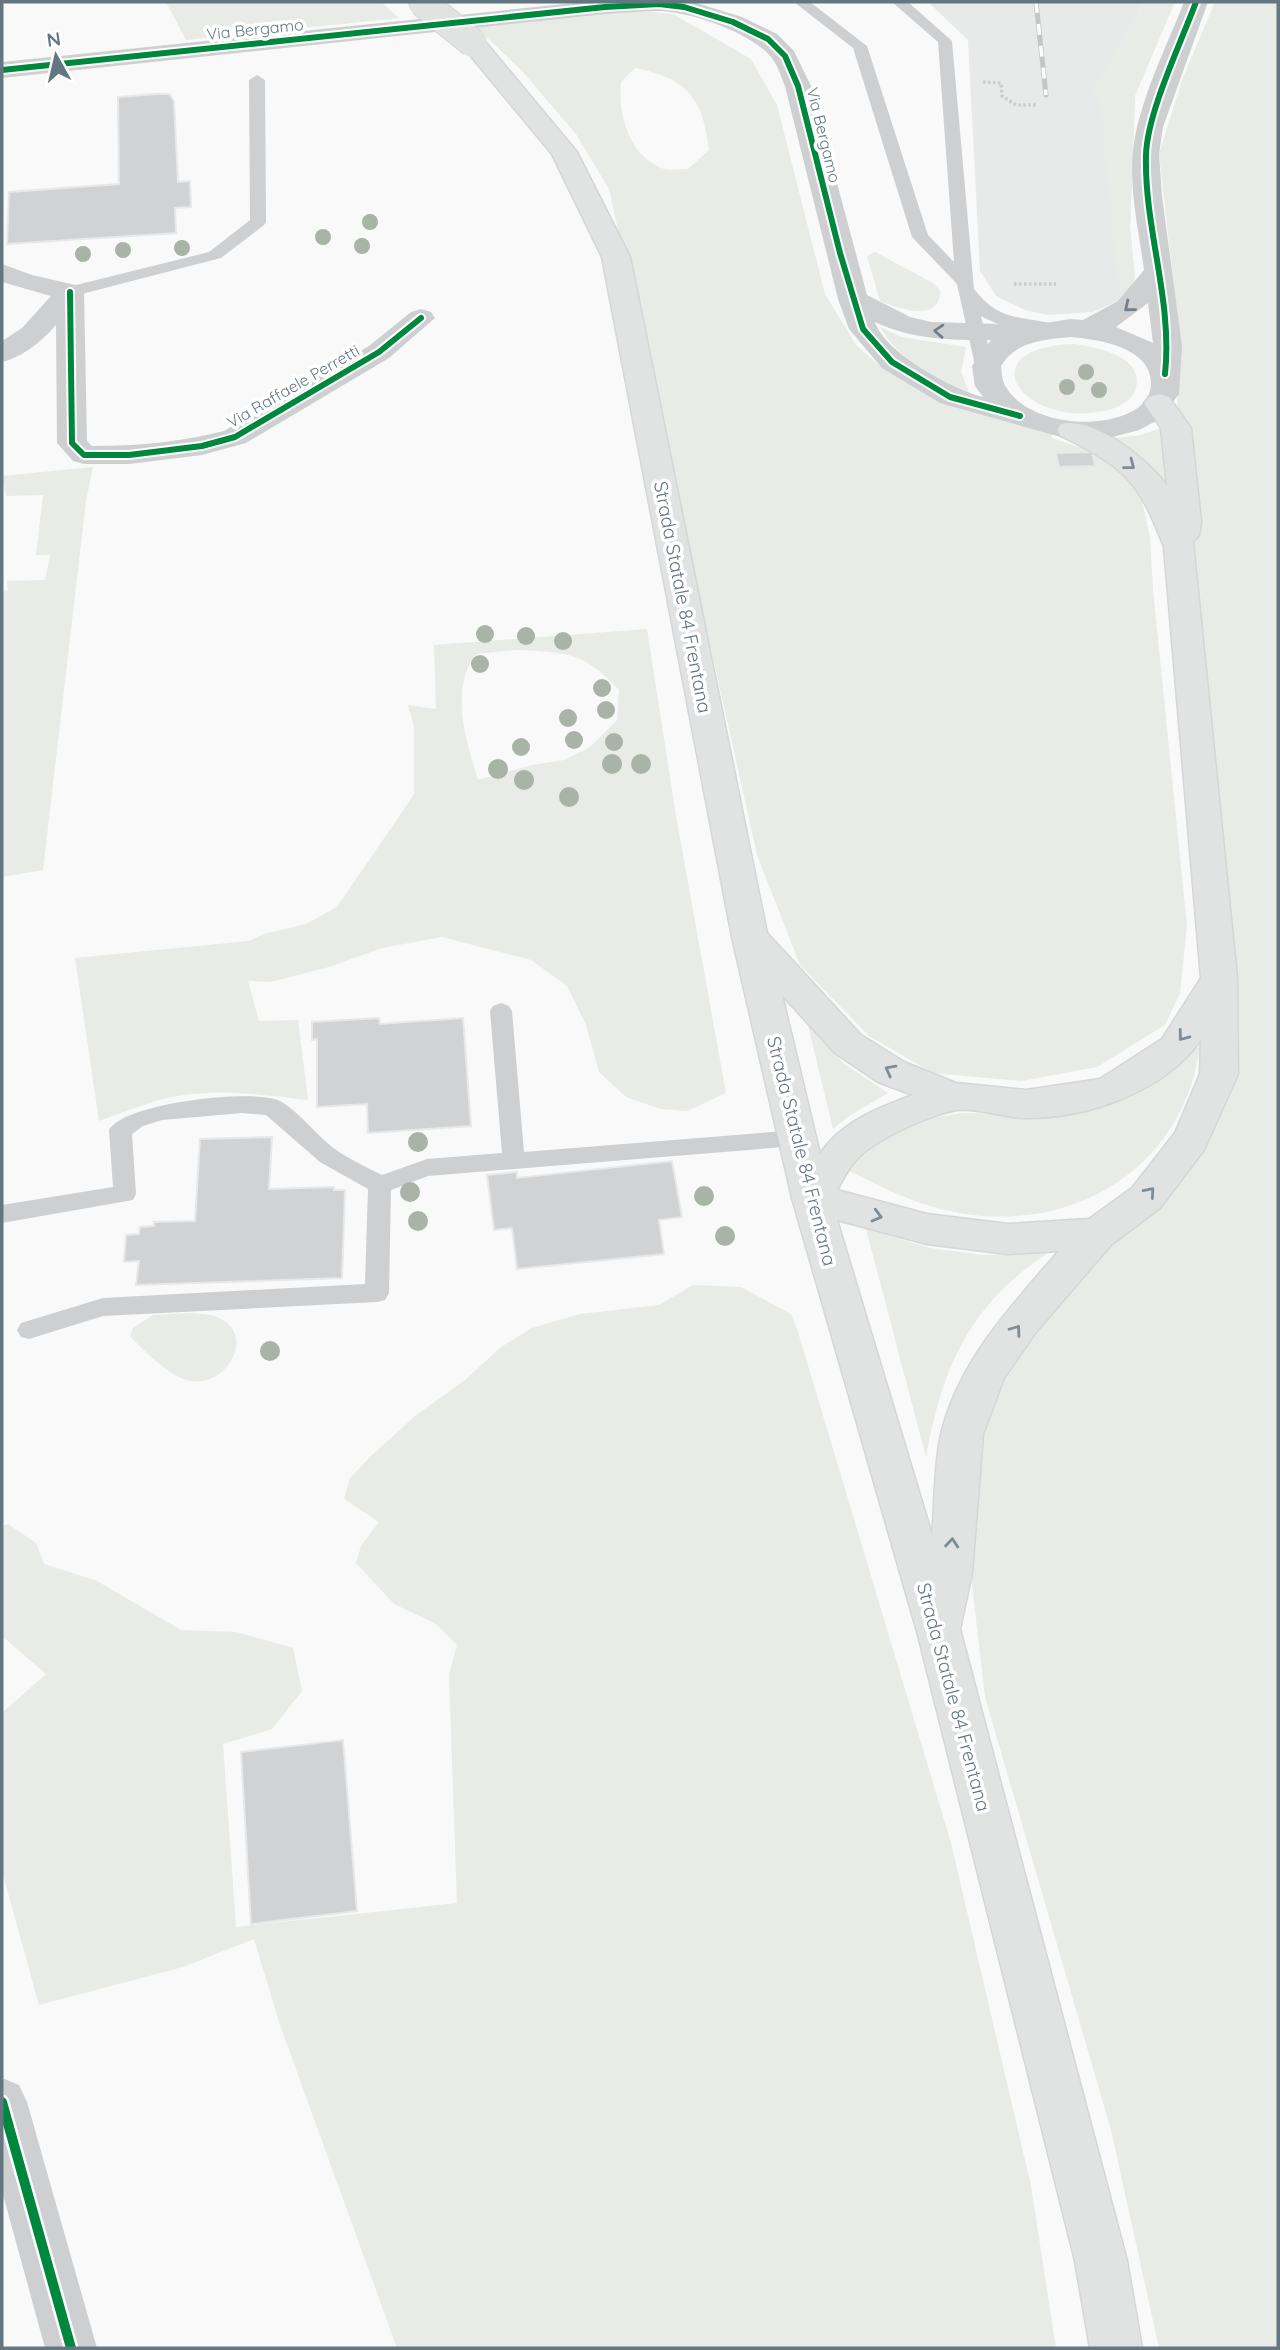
<svg xmlns="http://www.w3.org/2000/svg" width="1280" height="2350" font-family="Quicksand,sans-serif">
	<style>
		.built { fill: #e8e9e9 }
		.green { fill: #e8ebe6; fill-rule: evenodd }
		.building { fill: #d0d2d3; stroke: #e8e8e8; stroke-width: 2 }
		.lines { fill: none; stroke-linecap: round; stroke-linejoin: round }
		.primary-casing { stroke: #d5d6d7; stroke-width: 3 }
		.path { stroke: #cbcccd; stroke-width: 3.5; stroke-dasharray: 2.5 2.5; stroke-linecap: butt }
		.service { fill: #cecfd0; fill-rule: evenodd }
		.minor { fill: #cecfd0; fill-rule: evenodd }
		.primary { fill: #e1e2e2; fill-rule: evenodd }
		.rail-casing { stroke: #c3c5c6; stroke-width: 5 }
		.rail { stroke: #fff; stroke-width: 3.5; stroke-dasharray: 11; stroke-linecap: butt }
		.primary-bridge-casing { stroke: #d5d6d7; stroke-width: 30; stroke-linecap: butt }
		.primary-bridge { stroke: #e1e2e2; stroke-width: 28 }
		.cycleway-far1-casing { stroke: #fff; stroke-width: 10 }
		.cycleway-casing { stroke: #fff; stroke-width: 15 }
		.cycleway-far1 { stroke: #00873e; stroke-width: 6 }
		.cycleway { stroke: #00873e; stroke-width: 10 }
		.tree { fill: #a9b3a7 }
		.oneway { stroke: #707f8b }
		.oneway2 { stroke: #7e8c96 }
		.labels { text-anchor: middle; dominant-baseline: central; stroke-width: 7; stroke-linejoin: round; paint-order: stroke }
		.far-street-label { font-size: 16px; fill: #657683; stroke: #fff }
		.street-label { font-size: 19px; fill: #657683; stroke: #fff }
	</style>
	<rect width="100%" height="100%" fill="#f9f9f9"/>
	<!-- built -->
	<path class="built" d="M928 2H1145L1093 94 1135 96 1130 227 1135 279 1126 297 1093 312 1048 315 1025 310 996 296 980 271 968 40Z"/>
	<!-- green -->
	<path class="green" d="M166 2H381L399 18 186 40Z
		M1145 2H1175L1135 96 1130 227 1135 279 1119 295 1099 95 1093 94Z
		M1215 2H1278V2348H1159L1111 2130 985 1697 967 1541 966 1453 998 1368 1220 1101 1188 490 1177 403 1181 350 1159 154 1182 80Z
		M635 10 673 14 751 59 777 105 825 294 856 345 879 365 924 393 972 412 1052 434V438L1109 458 1140 491 1150 537 1153 590 1187 926 1180 993 1165 1025 1097 1067 1022 1081 933 1073 869 1036 800 965 757 855 609 189 576 134 522 71 472 23ZM635 68C687 78 703 98 709 150L688 169C680 169 668 171 661 168 628 154 618 114 621 82Z
		M875 252 933 283 940 290C941 323 899 309 880 301L867 256Z
		M880 327 902 337 966 347 961 372 969 392C935 379 899 360 880 327Z
		M1074 344C1096 347 1144 356 1136 388 1133 400 1119 407 1108 410 1025 431 964 348 1074 344Z
		M1161 428 1166 482 1145 461 1115 438 1141 435Z
		M93 467 86 501 43 870 2 877V591L8 590 7 581 45 580 50 555H36L43 495 6 496 2 476Z
		M647 629 676 816 726 1093 687 1111 661 1109 626 1097 599 1072 586 1025 567 986 531 960 442 937 382 948 329 967 270 982 248 981 259 1021 298 1020 308 1100C259 1094 204 1087 156 1101 136 1107 118 1114 99 1121L75 958 249 941 264 934 306 924 337 907 400 815 414 794V726L408 705 436 709 434 645ZM516 650C565 652 585 652 619 690L617 720 590 747 564 760 532 765 478 780C466 740 449 690 476 654Z
		M807 1021 844 1064 888 1093 849 1116 833 1129Z
		M1200 1046C1183 1175 1061 1240 941 1209 905 1200 874 1183 842 1167L890 1131 930 1118 962 1113 1026 1114 1164 1070Z
		M866 1229 930 1248 982 1255 1048 1253C969 1305 942 1368 926 1457Z
		M693 1285 741 1287 791 1314 798 1332 951 1843 1031 2186 1056 2348H397L280 2025 254 1939 183 1967 39 2005 2 1871V1713L46 1674 2 1636V1526L8 1524 36 1543 44 1564 97 1581 181 1630 236 1632 293 1648 302 1691 272 1729 223 1744 236 1927 457 1903 449 1674 457 1645 436 1624 394 1604 356 1563 361 1546 379 1522 344 1499 350 1478 371 1456 415 1416 465 1380 501 1347 532 1328 580 1314 659 1305Z
		M192 1313C199 1314 207 1314 214 1316 262 1331 224 1397 181 1378 165 1371 142 1349 130 1336L133 1328 153 1315Z"/>
	<!-- building -->
	<path class="building" d="M157 94H169L174 101 178 182 190 181 191 207 175 208 176 233 7 244 9 192 119 184 118 97Z
		M1092 452 1095 466 1059 467 1056 453Z
		M379 1018 380 1024 463 1018 471 1126 368 1133 367 1104 317 1107V1039L312 1040V1022Z
		M272 1137 269 1189 334 1187V1190H345L342 1278 136 1285 139 1261 124 1262 126 1235 139 1234 140 1227 154 1226V1222L195 1221 200 1139Z
		M672 1161 682 1217 659 1220 664 1254 517 1269 512 1228 494 1230 487 1175 517 1172V1178Z
		M343 1740 357 1911 251 1924 241 1752Z"/>
	<g class="lines">
		<!-- primary casing -->
		<g class="primary-casing">
			<path id="primary" d="M473 35 482 38 577 152 630 257 767 933 861 1035 904 1062 956 1083 1026 1090 1100 1079 1162 1039 1201 978 1164 547C1138 480 1126 468 1061 436L1057 430 1061 424C1094 416 1149 460 1167 486L1161 428 1144 403 1149 397 1159 394 1169 397 1191 428 1201 522 1199 535 1193 542 1237 978 1238 1074 1204 1150 1160 1208 1111 1245 1036 1332 1004 1378 983 1434 972 1573 960 1629 1127 2261 1142 2348H1090L1075 2261 918 1635 792 1198 732 937 602 257 552 154 460 43 464 38ZM782 995 835 1053 878 1082 913 1095C878 1108 841 1122 820 1154ZM1201 1040 1200 1074 1175 1133 1132 1188 1089 1219 1008 1224 927 1214 837 1190C843 1180 849 1167 857 1159 875 1140 927 1116 952 1111 973 1106 1004 1118 1026 1118 1088 1118 1164 1092 1201 1040ZM837 1220 927 1244 1008 1254 1059 1251C1011 1306 959 1361 941 1434 934 1466 935 1503 932 1535Z"/>
		</g>
		<!-- path -->
		<path class="path" d="M983 82 1001 83 1002 96 1016 105H1038
			M1014 284H1056"/>
		<!-- service -->
		<path class="service" d="M794 2H810L867 46 928 235 954 262 938 42 892 2H908L952 41 974 289C1000 322 1018 315 1054 324L1056 328C1044 340 995 325 981 316L994 370 991 374H979L976 370 957 284 912 237 853 48Z
			M257 75 265 80 266 222 264 225 221 258 70 297 64 296 62 292 64 288 209 252 250 220 249 80Z
			M501 1003 509 1006 512 1011 524 1152 797 1130 805 1132 808 1138 805 1144 797 1146 428 1176 391 1190 389 1293 385 1300 377 1302 103 1316 29 1339 21 1337 17 1330 21 1323 103 1298 365 1284 368 1189 320 1162 266 1115 242 1113 162 1120 143 1126 132 1134 136 1194 133 1200 2 1223V1205L113 1187 109 1130C124 1103 250 1089 278 1100 297 1109 317 1136 335 1149 349 1159 366 1167 382 1175L427 1159 502 1153 490 1011 493 1006Z"/>
		<!-- minor -->
		<path class="minor" d="M584 2H693L742 17 777 34 794 51 811 86 867 295 910 317 931 322 1034 325 1070 319 1083 320 1118 301 1144 270C1139 232 1129 190 1133 151 1138 103 1166 48 1184 2H1208L1163 127 1159 154 1162 196 1182 346 1179 394 1160 419 1139 430 1113 437 1064 438 940 403 882 368 849 329 838 299 785 86C781 77 778 65 771 57 750 32 691 12 659 11 641 11 623 13 605 14L2 78V62ZM1148 303 1153 343 1116 327ZM875 322C913 340 950 340 991 340L972 366 975 386 983 397C952 389 885 353 875 322ZM1070 337C1097 339 1152 347 1151 384 1151 394 1146 401 1139 407 1105 432 1028 425 1006 387 1002 382 1002 373 1001 366 1016 341 1043 340 1070 337Z
			M2 264 32 275 80 286 84 292 87 441 92 446C137 446 181 442 224 431L369 346 411 312 421 309 431 312 435 318 389 358 246 443 202 455 129 464H84L73 461 57 443 56 325C42 341 23 357 2 362V341L22 328 51 296 2 282Z
			M2 2078 19 2085 27 2102 97 2348H45L2 2191Z"/>
		<!-- primary -->
		<use href="#primary" class="primary"/>
		<!-- rail casing -->
		<g class="rail-casing">
			<path id="rail" d="M1036 2 1046 95"/>
		</g>
		<!-- rail -->
		<use href="#rail" class="rail"/>
		<!-- primary-bridge casing -->
		<g class="primary-bridge-casing">
			<path id="primary-bridge" d="M422 2 473 43"/>
		</g>
		<!-- primary-bridge -->
		<use href="#primary-bridge" class="primary-bridge"/>
		<!-- cycleway-far1 casing -->
		<g class="cycleway-far1-casing">
			<path id="cycleway-far1" d="M2 70 605 7 659 4 684 7 733 22 768 39 785 56 798 86 840 253 863 329 892 362 950 397 1020 416
				M70 292 72 443 84 455H129L202 446 235 437 379 352 421 318
				M1165 374C1173 301 1144 228 1146 155 1147 113 1181 43 1196 2"/>
		</g>
		<!-- cycleway casing -->
		<g class="cycleway-casing">
			<path id="cycleway" d="M2 2102 71 2348"/>
		</g>
		<!-- cycleway-far1 -->
		<use href="#cycleway-far1" class="cycleway-far1"/>
		<!-- cycleway -->
		<use href="#cycleway" class="cycleway"/>
	</g>
	<!-- trees -->
	<g class="tree">
		<circle cx="370" cy="222" r="8"/>
		<circle cx="323" cy="237" r="8"/>
		<circle cx="362" cy="246" r="8"/>
		<circle cx="182" cy="248" r="8"/>
		<circle cx="123" cy="250" r="8"/>
		<circle cx="83" cy="254" r="8"/>
		<circle cx="1086" cy="372" r="8"/>
		<circle cx="1067" cy="387" r="8"/>
		<circle cx="1099" cy="390" r="8"/>
		<circle cx="485" cy="634" r="9"/>
		<circle cx="526" cy="636" r="9"/>
		<circle cx="563" cy="641" r="9"/>
		<circle cx="480" cy="664" r="9"/>
		<circle cx="602" cy="688" r="9"/>
		<circle cx="606" cy="710" r="9"/>
		<circle cx="568" cy="718" r="9"/>
		<circle cx="574" cy="740" r="9"/>
		<circle cx="614" cy="742" r="9"/>
		<circle cx="521" cy="747" r="9"/>
		<circle cx="612" cy="764" r="10"/>
		<circle cx="641" cy="764" r="10"/>
		<circle cx="498" cy="769" r="10"/>
		<circle cx="524" cy="780" r="10"/>
		<circle cx="569" cy="797" r="10"/>
		<circle cx="418" cy="1142" r="10"/>
		<circle cx="410" cy="1192" r="10"/>
		<circle cx="704" cy="1196" r="10"/>
		<circle cx="418" cy="1221" r="10"/>
		<circle cx="725" cy="1236" r="10"/>
		<circle cx="270" cy="1351" r="10"/>
	</g>
	<!-- one-way arrows -->
	<defs><path id="oneway-chevron" d="M-2-3.5L2.5 0L-2 3.5" fill="none" stroke-width="1.6" stroke-linecap="round" stroke-linejoin="round" transform="scale(1.75)"/></defs>
	<g class="oneway">
		<use href="#oneway-chevron" transform="translate(1129 307) rotate(141)"/>
		<use href="#oneway-chevron" transform="translate(939 331) rotate(-176)"/>
	</g>
	<g class="oneway2">
		<use href="#oneway-chevron" transform="translate(1130 465) rotate(38)"/>
		<use href="#oneway-chevron" transform="translate(1183 1036) rotate(127)"/>
		<use href="#oneway-chevron" transform="translate(890 1070) rotate(-152)"/>
		<use href="#oneway-chevron" transform="translate(1150 1192) rotate(-49)"/>
		<use href="#oneway-chevron" transform="translate(877 1216) rotate(15)"/>
		<use href="#oneway-chevron" transform="translate(1016 1330) rotate(-54)"/>
		<use href="#oneway-chevron" transform="translate(952 1543) rotate(-85)"/>
	</g>
	<g class="labels">
		<!-- far-street labels -->
		<g class="far-street-label">
			<text transform="translate(255 29) rotate(-6)">Via Bergamo</text>
			<text transform="translate(824 135) rotate(76)">Via Bergamo</text>
			<text transform="translate(293 386) rotate(-30)">Via Raffaele Perretti</text>
		</g>
		<!-- street labels -->
		<g class="street-label">
			<text transform="translate(683 597) rotate(79)">Strada Statale 84 Frentana</text>
			<text transform="translate(802 1151) rotate(76)">Strada Statale 84 Frentana</text>
			<text transform="translate(954 1697) rotate(75)">Strada Statale 84 Frentana</text>
		</g>
	</g>
	<!-- border -->
	<rect width="1280" height="2350" fill="none" stroke="#657683" stroke-width="7"/>
	<!-- north arrow -->
	<g transform="translate(56 56) rotate(352)" stroke="#ffffff" stroke-width="5" paint-order="stroke">
	<path d="M0-5L12 26L0 18L-12 26Z" fill="#657683"/>
	<text y="-10" font-size="19" font-weight="bold" text-anchor="middle" fill="#657683">N</text>
	</g>
</svg>
